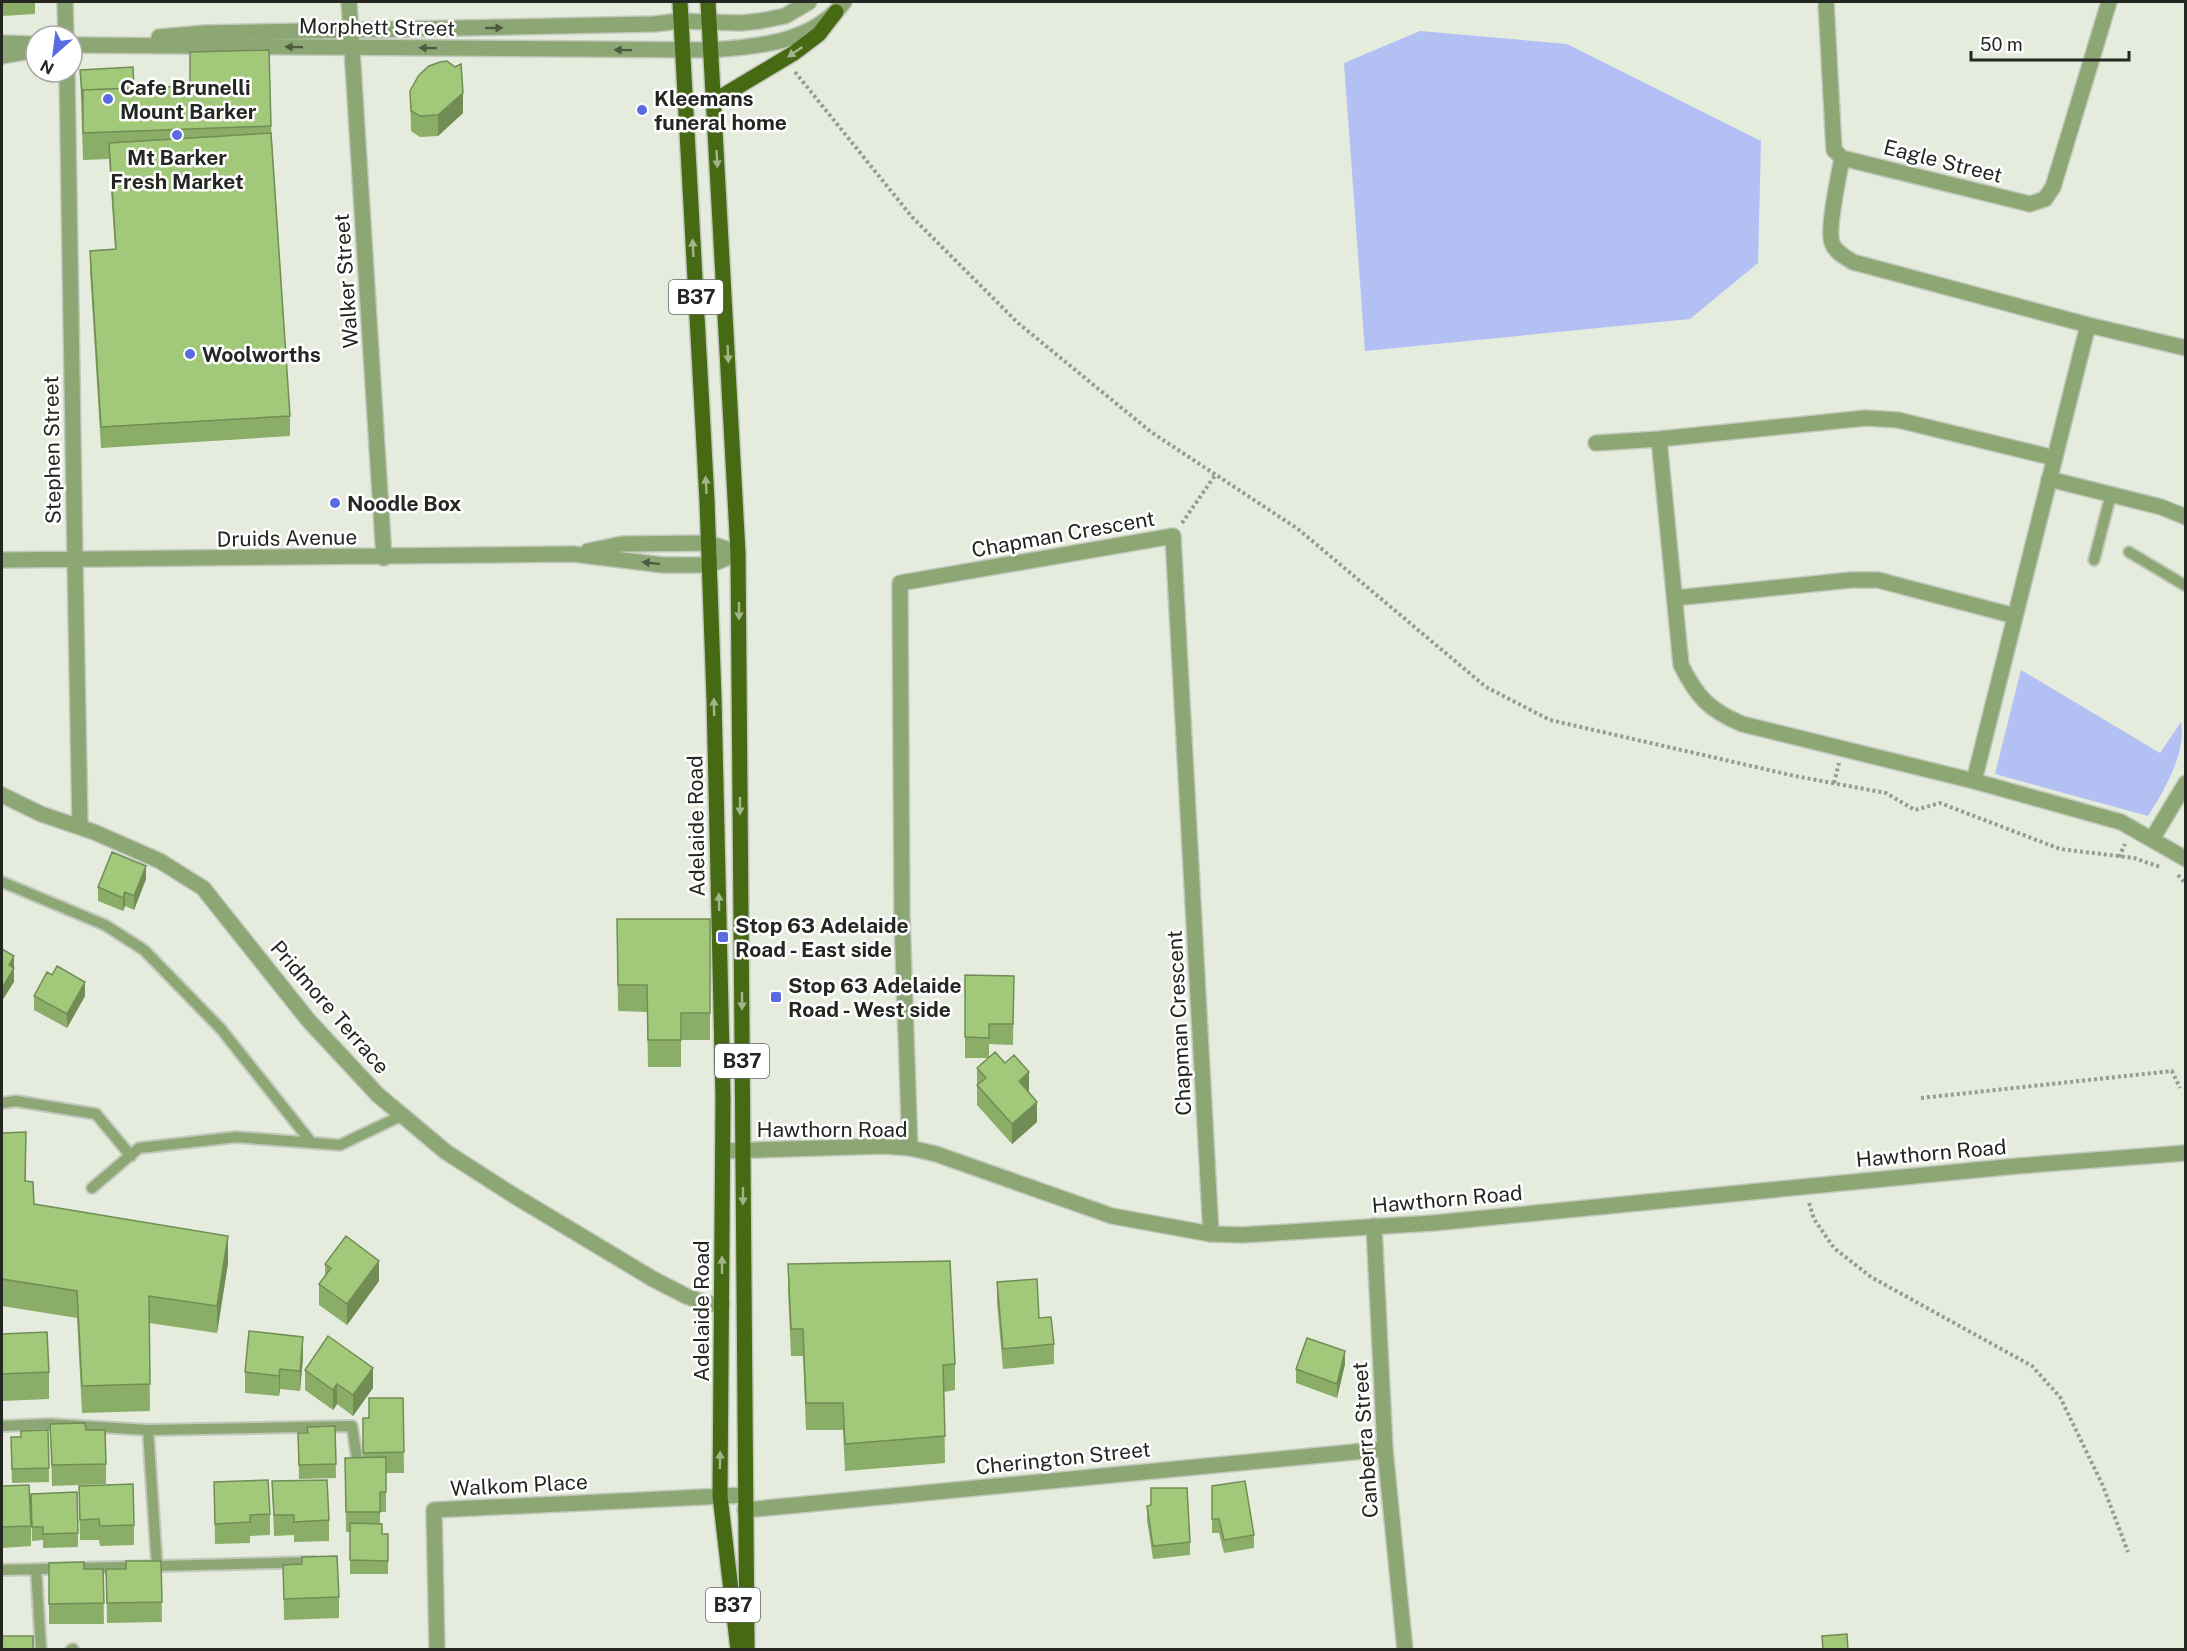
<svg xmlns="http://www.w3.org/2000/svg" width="2187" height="1651" font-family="'Public Sans',sans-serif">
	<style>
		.green { fill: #b2c0f3 }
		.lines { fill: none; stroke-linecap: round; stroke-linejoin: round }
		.service-casing { stroke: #c2c8bc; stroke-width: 14 }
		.minor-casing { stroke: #c2c8bc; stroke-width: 18 }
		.tertiary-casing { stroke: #c2c8bc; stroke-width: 18 }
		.primary-casing { stroke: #c2c8bc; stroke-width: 18 }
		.path { stroke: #979c92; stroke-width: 4; stroke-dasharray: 3 3; stroke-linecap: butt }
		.service { stroke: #8ca773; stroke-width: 10 }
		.minor { stroke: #8ca773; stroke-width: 15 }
		.tertiary { stroke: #8ca773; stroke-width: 15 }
		.primary { stroke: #466a13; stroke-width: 15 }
		.wall { fill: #8aad68 }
		.shaded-wall { fill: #718d55 }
		.building { fill: #a1c979; stroke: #718d55; stroke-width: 1.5 }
		.oneway { fill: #4e5a42 }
		.oneway2 { fill: #a2b489 }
		.poi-dot { fill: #5a6be2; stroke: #fff; stroke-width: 2 }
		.labels { text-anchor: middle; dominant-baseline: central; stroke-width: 5; stroke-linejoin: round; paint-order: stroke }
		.shield { fill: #fff; stroke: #666764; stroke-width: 1.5 }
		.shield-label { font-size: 20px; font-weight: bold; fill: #242621 }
		.street-label { font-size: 21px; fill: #242621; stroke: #fff }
		.poi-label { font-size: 21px; font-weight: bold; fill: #242621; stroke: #fff; text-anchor: start }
	</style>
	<rect width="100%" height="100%" fill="#e5ecde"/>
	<!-- green -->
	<path class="green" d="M1420 31 1567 44 1761 141 1758 263 1690 319 1365 351 1344 63Z
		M2021 670 2160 753 2181 722C2187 752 2164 791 2148 816L1995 774Z"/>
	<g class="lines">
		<!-- service casing -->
		<g class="service-casing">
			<path id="service" d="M2129 552 2186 586
				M2094 560 2111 494
				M2 882 105 925 144 950 221 1029 311 1142
				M2 1103 16 1101 96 1114 131 1156
				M92 1188 139 1148 236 1137 340 1145 403 1115
				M2 1426 50 1424 148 1430 352 1426 358 1465
				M148 1430 157 1566
				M36 1569 41 1650
				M2 1570 313 1562
				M71 1650 73 1649"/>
		</g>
		<!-- minor casing -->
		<g class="minor-casing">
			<path id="minor" d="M1826 2 1834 150 1842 158 2030 204 2045 199 2053 187 2109 2
				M159 37 205 33 654 24 680 21 741 23 760 21 785 16 809 2
				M2 43 34 44
				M72 45 711 50C758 47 814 42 844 2
				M2 56 36 50
				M1842 158C1839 175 1827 229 1832 243 1835 252 1845 257 1853 262L2088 325 2186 348
				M1659 439 1681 665C1697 697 1709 710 1742 724L1974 781 2121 822 2186 859
				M1596 443 1659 439 1866 418 1898 420 2055 458
				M2049 479 2161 507 2186 517
				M75 561 80 827
				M1675 598 1851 580H1878L2015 616
				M1974 781 2088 325
				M2 795 41 814 94 832 160 861 203 888 309 1021 378 1095 446 1152 513 1195 653 1279 686 1296 708 1304H722
				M2152 839 2186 783
				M910 1148 902 920 900 583 1173 536 1211 1234
				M1374 1226 1385 1449 1405 1650
				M745 1510 1385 1449
				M437 1650 434 1510 745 1495"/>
		</g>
		<!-- tertiary casing -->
		<g class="tertiary-casing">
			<path id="tertiary" d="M65 2 66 36
				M349 2 384 558
				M67 72 75 561
				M588 551 622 544 709 543 738 553
				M2 560 573 554 663 565H710L738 553
				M723 1151 884 1146 910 1148 936 1154 1112 1216 1211 1234 1242 1235 1433 1223 2017 1166 2186 1153"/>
		</g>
		<!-- primary casing -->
		<g class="primary-casing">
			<path id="primary" d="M680 2 707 501 714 698 723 1098 720 1496 738 1650
				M708 2 738 553 747 1650
				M714 101 794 53 819 34 836 12"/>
		</g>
		<!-- path -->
		<path class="path" d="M795 72 912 217 1018 323 1151 432 1298 529 1486 687 1550 720 1795 776 1886 793 1915 810 1940 803 2060 849 2134 858 2160 867
			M1182 523 1216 474
			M1834 783 1839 763
			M2119 857 2125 844
			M2178 875 2186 884
			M1921 1098 2172 1071 2180 1088
			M1809 1203 1814 1219 1834 1248 1871 1277 2032 1366 2060 1397 2103 1486 2128 1552"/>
		<!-- service -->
		<use href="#service" class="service"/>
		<!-- minor -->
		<use href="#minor" class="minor"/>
		<!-- tertiary -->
		<use href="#tertiary" class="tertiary"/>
		<!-- primary -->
		<use href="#primary" class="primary"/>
	</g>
	<!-- wall -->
	<path class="wall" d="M2 2H35V14L2 16Z
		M80 70 134 88 271 126 290 416V436L101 448 90 271V251L115 249 109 159 83 160Z
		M410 91 463 113 438 136 420 137 411 131Z
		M146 879 134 910 125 906 123 911 98 901V887Z
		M617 919H710V1040H681V1067H648L647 1012 618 1011Z
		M52 975 85 996 67 1028 34 1010V996Z
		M965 975 1014 976 1013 1045 989 1044V1058L1029 1093 1037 1122 1012 1144 977 1105V1068L988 1058H965Z
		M2 1133 26 1159V1181L34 1204 228 1263 217 1333 149 1323 150 1411 82 1413 77 1318 2 1306Z
		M325 1264 379 1281 347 1325 319 1305V1284L325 1276Z
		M788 1264 955 1364V1390L944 1392 945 1463 845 1471 843 1430H806L803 1356H791L788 1291Z
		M997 1282 1039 1318 1054 1344V1364L1003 1369 997 1303Z
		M2 1334 49 1372V1399L2 1401Z
		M303 1357 300 1391 280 1389 279 1396 245 1393V1372Z
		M1345 1364 1337 1398 1296 1383V1369Z
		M305 1370 373 1388 353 1416 337 1404 333 1410 305 1390Z
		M403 1398 404 1473H386V1512H380V1524L382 1534H388V1574H350V1532H346L345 1458H363V1418H369Z
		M50 1424 86 1430 106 1464V1484L52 1486Z
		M335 1426 336 1478 299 1479 298 1433H307V1427Z
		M11 1451 49 1468V1482L12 1483Z
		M272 1481 329 1520V1541L294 1542V1535L274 1536Z
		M214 1482 270 1514V1535L250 1536V1543L215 1544Z
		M2 1486 31 1526V1546L2 1548Z
		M79 1486 134 1525V1545L100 1546 99 1540H80Z
		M1212 1486 1254 1535V1548L1224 1553 1219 1533H1212Z
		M31 1494 78 1533V1547L43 1548V1540L32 1541Z
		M1147 1506 1190 1542V1555L1153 1559 1147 1520Z
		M161 1561 162 1622 107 1623 106 1569H126Z
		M49 1563 84 1569H103L104 1624H49Z
		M283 1565 339 1597V1618L284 1620Z"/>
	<!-- shaded-wall -->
	<path class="shaded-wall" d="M463 93V113L438 136V115Z
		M146 866V879L134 910V896Z
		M125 892V906L123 911V898Z
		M14 956V982L2 1001V988L9 965Z
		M85 982V996L67 1028V1014Z
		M1029 1072V1093L1019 1081Z
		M1037 1102V1122L1012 1144V1124Z
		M228 1236V1263L217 1333V1306Z
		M379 1261V1281L347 1325V1304Z
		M303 1337V1357L300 1391V1371Z
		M1345 1351V1364L1337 1398V1384Z
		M373 1368V1388L353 1416V1395Z
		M280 1369V1389L279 1396V1376Z
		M337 1384V1404L333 1410V1390Z"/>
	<!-- building -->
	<path class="building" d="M269 50 271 126 83 133V90L190 86V52Z
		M447 61 455 67 461 64 463 93 438 115 420 116 411 111 410 91 419 75 429 66 440 62Z
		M133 67 134 88 83 90V103L80 70Z
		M271 133 290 416 101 427 90 251 116 249 109 143Z
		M112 852 146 866 134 896 125 892 123 898 98 887Z
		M617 919H710V1013H681V1040H648L647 985H618Z
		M2 949 14 956 9 965 14 968 2 988Z
		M57 966 85 982 67 1014 34 996 47 972 52 975Z
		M965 975 1014 976 1013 1024H989V1038L965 1037Z
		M995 1052 1005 1063 1014 1055 1029 1072 1019 1081 1037 1102 1012 1124 977 1085 986 1078 977 1068Z
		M26 1132 25 1181 33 1182 34 1204 228 1236 217 1306 149 1296 150 1384 82 1386 77 1291 2 1279V1133Z
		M346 1236 379 1261 347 1304 319 1284 331 1268 325 1264Z
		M950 1261 955 1364 943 1365 945 1436 845 1444 843 1403H806L803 1329H791L788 1264Z
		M1037 1279 1039 1318 1051 1317 1054 1344 1003 1349 997 1282Z
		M249 1331 303 1337 300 1371 280 1369 279 1376 245 1372Z
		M47 1332 49 1372 2 1374V1334Z
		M328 1336 373 1368 353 1395 337 1384 333 1390 305 1370Z
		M1307 1338 1345 1351 1337 1384 1296 1369Z
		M369 1398H403L404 1452 363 1453V1418H369Z
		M85 1423 86 1430H105L106 1464 52 1465 50 1424Z
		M335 1426 336 1464 299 1465 298 1433H308L307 1427Z
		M48 1430 49 1468 12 1469 11 1437H21V1431Z
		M386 1457V1492H380V1512H346L345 1458Z
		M268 1480 270 1514 250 1515V1522L215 1524 214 1482Z
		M327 1480 329 1520 294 1522V1515H274L272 1481Z
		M1245 1481 1254 1535 1224 1540 1219 1519H1212V1486Z
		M133 1484 134 1525 100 1526 99 1519 80 1520 79 1486Z
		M29 1485 31 1526 2 1527V1486Z
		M1151 1488H1187L1190 1542 1153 1546 1147 1506 1151 1505Z
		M77 1492 78 1533 43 1534V1527H32L31 1494Z
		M350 1523 382 1524V1534H388V1561L350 1560Z
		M337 1556 339 1597 284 1599 283 1565 302 1564V1557Z
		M126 1561H161L162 1602 107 1603 106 1569H126Z
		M84 1562V1569H103L104 1603 49 1604V1563Z
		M1847 1634 1848 1650H1823L1822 1636Z
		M2 1636H33V1650H2Z"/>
	<!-- one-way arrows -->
	<defs><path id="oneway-solid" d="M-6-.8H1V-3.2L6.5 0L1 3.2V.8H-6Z" transform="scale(1.5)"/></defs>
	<g class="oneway">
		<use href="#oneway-solid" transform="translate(494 28) rotate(-1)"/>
		<use href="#oneway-solid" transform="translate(294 47) rotate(-179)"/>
		<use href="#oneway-solid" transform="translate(428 48) rotate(-179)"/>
		<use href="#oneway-solid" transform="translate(623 50) rotate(-179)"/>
		<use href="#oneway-solid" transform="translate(651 563) rotate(-173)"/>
	</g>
	<g class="oneway2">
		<use href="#oneway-solid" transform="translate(795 52) rotate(146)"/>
		<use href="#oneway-solid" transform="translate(717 159) rotate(87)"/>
		<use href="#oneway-solid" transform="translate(693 248) rotate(-93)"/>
		<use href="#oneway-solid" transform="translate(728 354) rotate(87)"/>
		<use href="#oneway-solid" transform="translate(706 485) rotate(-93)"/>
		<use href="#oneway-solid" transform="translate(739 611) rotate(90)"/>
		<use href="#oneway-solid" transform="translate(714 707) rotate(-91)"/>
		<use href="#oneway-solid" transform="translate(740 806) rotate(90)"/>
		<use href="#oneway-solid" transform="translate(719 902) rotate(-91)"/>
		<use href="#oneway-solid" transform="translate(742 1001) rotate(90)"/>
		<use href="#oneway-solid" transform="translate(743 1196) rotate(90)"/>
		<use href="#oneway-solid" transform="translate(722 1265) rotate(-90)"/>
		<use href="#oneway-solid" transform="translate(720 1460) rotate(-89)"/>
	</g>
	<!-- markers -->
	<g class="poi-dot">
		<circle cx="108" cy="99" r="6"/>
		<circle cx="642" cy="110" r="6"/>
		<circle cx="177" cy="135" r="6"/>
		<circle cx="190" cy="354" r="6"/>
		<circle cx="335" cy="503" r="6"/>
		<rect x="717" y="931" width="12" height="12" rx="3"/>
		<rect x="770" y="991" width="12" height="12" rx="3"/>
	</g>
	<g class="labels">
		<!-- shield labels -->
		<g class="shield">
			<rect x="669" y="280" width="54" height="34" rx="4.5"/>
			<rect x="715" y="1044" width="54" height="34" rx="4.5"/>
			<rect x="706" y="1588" width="54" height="34" rx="4.5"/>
		</g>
		<g class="shield-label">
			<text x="696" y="297">B37</text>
			<text x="742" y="1061">B37</text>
			<text x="733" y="1605">B37</text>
		</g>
		<!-- street labels -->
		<g class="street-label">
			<text transform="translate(377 27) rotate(1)">Morphett Street</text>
			<text transform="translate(1943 161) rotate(14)">Eagle Street</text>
			<text transform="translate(346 281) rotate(-94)">Walker Street</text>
			<text transform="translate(52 450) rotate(-91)">Stephen Street</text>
			<text transform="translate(1063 534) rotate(-10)">Chapman Crescent</text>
			<text transform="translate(287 538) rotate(-1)">Druids Avenue</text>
			<text transform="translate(696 826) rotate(-91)">Adelaide Road</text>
			<text transform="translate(330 1007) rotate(49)">Pridmore Terrace</text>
			<text transform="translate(1179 1023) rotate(-93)">Chapman Crescent</text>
			<text x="832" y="1129">Hawthorn Road</text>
			<text transform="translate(1931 1153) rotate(-5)">Hawthorn Road</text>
			<text transform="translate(1447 1199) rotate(-5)">Hawthorn Road</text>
			<text transform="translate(701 1311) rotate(-90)">Adelaide Road</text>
			<text transform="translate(1365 1440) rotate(-94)">Canberra Street</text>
			<text transform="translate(1063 1458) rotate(-6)">Cherington Street</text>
			<text transform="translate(519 1485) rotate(-3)">Walkom Place</text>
		</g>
		<!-- poi labels -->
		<g class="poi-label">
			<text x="120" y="87">Cafe Brunelli<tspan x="120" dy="24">Mount Barker</tspan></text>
			<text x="654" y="98">Kleemans<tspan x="654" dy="24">funeral home</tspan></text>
			<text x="177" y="157" text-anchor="middle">Mt Barker<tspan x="177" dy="24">Fresh Market</tspan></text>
			<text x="202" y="354">Woolworths</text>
			<text x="347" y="503">Noodle Box</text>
			<text x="735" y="925">Stop 63 Adelaide<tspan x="735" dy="24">Road - East side</tspan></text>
			<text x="788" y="985">Stop 63 Adelaide<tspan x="788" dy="24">Road - West side</tspan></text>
		</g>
	</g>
	<!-- border -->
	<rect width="2187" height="1651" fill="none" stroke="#242621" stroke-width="6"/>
	<!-- north arrow -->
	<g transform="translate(54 54) rotate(208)"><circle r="28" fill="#ffffff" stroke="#a7a8a6" stroke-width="1.5"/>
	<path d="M0-4.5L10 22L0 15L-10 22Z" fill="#5a6be2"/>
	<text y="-9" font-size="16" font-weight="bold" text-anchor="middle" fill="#242621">N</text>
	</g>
	<!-- scale -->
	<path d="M1971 51v9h158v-9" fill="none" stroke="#242621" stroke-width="3"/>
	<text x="1980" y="51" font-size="18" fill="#242621" stroke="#ffffff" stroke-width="4.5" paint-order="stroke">50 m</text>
</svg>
